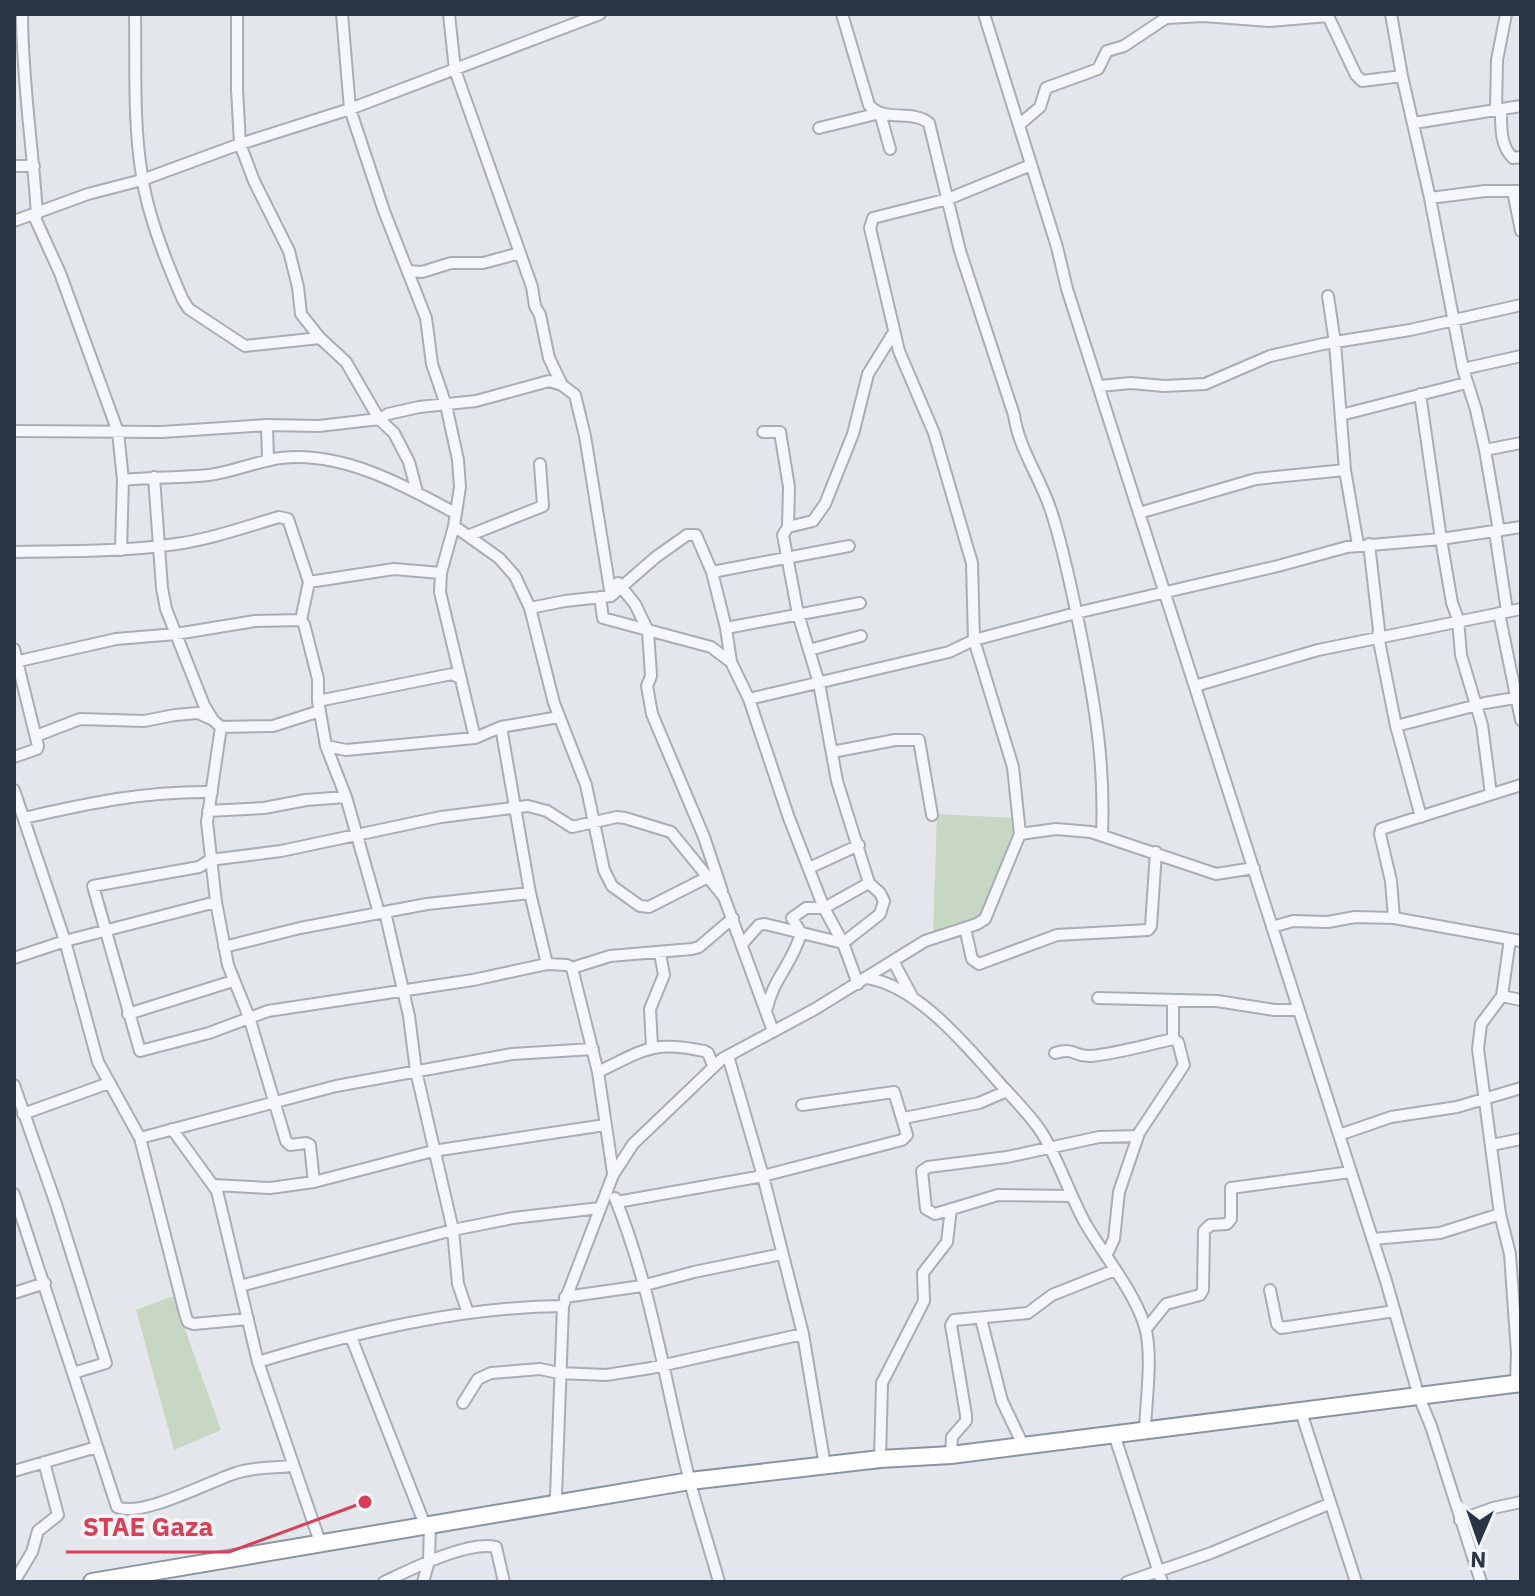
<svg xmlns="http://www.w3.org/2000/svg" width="1535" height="1596" font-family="'IBM Plex Sans',sans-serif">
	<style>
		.green { fill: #c8d7c3 }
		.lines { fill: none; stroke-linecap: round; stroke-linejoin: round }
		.minor-casing { stroke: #a7aeb7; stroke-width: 14 }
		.highway-casing { stroke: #8994a4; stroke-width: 20 }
		.minor { stroke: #f6f7fa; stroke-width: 10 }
		.highway { stroke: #fff; stroke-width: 16 }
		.leader { fill: none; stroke: #da3f57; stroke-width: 3 }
		.callout-dot { fill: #da3f57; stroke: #f3f6f9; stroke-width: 3 }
		.callout-label { font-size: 26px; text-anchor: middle; font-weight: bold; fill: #da3f57; stroke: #f3f6f9; stroke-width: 7; stroke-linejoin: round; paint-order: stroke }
	</style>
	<rect width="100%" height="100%" fill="#e3e7ec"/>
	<!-- green -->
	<path class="green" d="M937 814 1015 818 1017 836 984 917 933 934Z
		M173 1296 221 1430 174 1450 136 1310Z"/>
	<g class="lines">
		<!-- minor casing -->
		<g class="minor-casing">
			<path id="minor" d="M22 14C22 79 33 149 37 215
				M135 14C136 68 133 122 142 176 148 216 167 264 183 300L189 309 245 346 320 338
				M237 14V89L240 144 254 181 289 251 298 287 301 314 320 338 346 362 379 419 394 433 409 462 417 492
				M342 14 350 109 384 211 426 318 432 364 446 405 458 460 460 487 454 526 441 573 440 592 475 738
				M842 14 869 105C884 123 912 109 929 123L960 251 1014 415C1019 451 1043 481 1053 517 1065 555 1073 596 1081 635 1095 705 1105 763 1102 834
				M984 14 1057 247 1067 289 1386 1281 1419 1397 1431 1426 1481 1582
				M1327 14 1356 75 1362 81 1402 76
				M1391 14 1402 76 1430 198 1463 369 1476 410 1485 450 1499 531
				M1501 109C1501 126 1500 146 1513 158L1521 157
				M1496 110 1497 60 1506 14
				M1414 123 1521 106
				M1019 125 1040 107 1046 88 1098 69 1107 51 1124 46 1166 18 1204 16 1269 21 1328 16
				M819 128 880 113 890 149
				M14 166H34
				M1513 191 1521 231
				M1430 198 1485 191H1521
				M34 216 60 273 118 432 123 480 121 550
				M14 221 88 194 142 180 240 144 350 109 600 14
				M520 253 532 287 535 306 540 315 549 358 562 385
				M408 271 422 272 451 263H483L520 253 455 70 449 14
				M1328 296 1335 343 1345 470 1358 545
				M1463 369 1521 356
				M1100 386 1131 383 1164 386 1205 384 1270 356 1323 344 1410 330 1521 305
				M1420 394 1441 539 1452 603 1458 619 1461 655 1482 725 1491 794
				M1341 415 1466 383
				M267 425 268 460
				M14 431 162 432 267 425 319 426 379 419 388 414 419 407 476 401 549 381 562 385 575 395 585 436 611 596
				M763 432H780L789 487 788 527
				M1485 450 1521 443
				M154 477 162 588 166 609 204 705 213 720 221 727 273 726 320 711
				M123 480C151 477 180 478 209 475 233 472 257 461 281 458 342 451 404 485 455 513
				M1139 513 1256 479 1345 470
				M454 526 499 558 515 576 530 608 554 703 586 785 604 870 612 886 640 906 649 907 708 877
				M1495 532 1507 611
				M470 535 543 506 540 464
				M1369 544 1379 630 1378 636 1396 726 1421 817
				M14 552C68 551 122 552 176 544 211 539 245 527 279 517L288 519 309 582 301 620 304 624 318 679V701L326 746 346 797 379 913
				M712 572 849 546
				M309 582 394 569 441 573
				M618 583 635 604 648 631 651 676 647 686 652 714 704 837 722 891
				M600 597 603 618 711 647 731 662
				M530 608 565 601 611 596 656 557 687 535H696L712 572 726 628 731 662 749 699 789 818 824 908 843 943 858 984
				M1499 613 1521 720
				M726 628 860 603
				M14 649 38 746 37 749 14 757
				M809 650 861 636
				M19 661 116 639 176 634 255 621 301 620
				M1195 686 1318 650 1521 609
				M749 699 949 652 974 640 1076 613 1278 566 1347 547 1441 539 1521 527
				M318 701 452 674 461 679
				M1396 726 1485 703 1521 697
				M221 727 207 822 216 902 228 965 249 1017 286 1141 290 1145 306 1143 310 1145 314 1182
				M501 727 530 893 547 964
				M36 736 80 719 144 721 175 715 198 713 213 720
				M326 746 346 750 475 738 501 727 559 717
				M832 752 895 740H919L932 815
				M14 790 65 941 98 1062 140 1138 186 1317 188 1322 194 1324 248 1319
				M208 811 264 808 306 800 346 797
				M24 818C89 803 145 791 212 792
				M1020 834 1056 829 1091 832 1216 874 1254 868
				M809 868 859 845
				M385 912 409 1016 416 1071 453 1230 458 1284 468 1313
				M1394 918 1391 881 1380 834 1381 829 1521 785
				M1272 927 1293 921 1328 922 1355 917 1394 918 1521 941
				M965 928 972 959 979 964 1057 935 1148 930 1151 926 1156 852
				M1510 939 1502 996 1481 1024 1478 1049 1500 1214 1510 1254 1517 1353 1516 1384
				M743 943 759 925 765 924 843 943
				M843 943 880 914 884 901 880 893 869 883 837 781 819 683 798 614 783 535 788 527 813 521 825 504 853 434 868 374 894 332
				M224 947 300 928 427 904 530 893
				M14 958 65 941 216 902
				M893 961 913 998
				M572 968 610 956 692 949 699 947 733 918
				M867 978C919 986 969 1049 1003 1087 1016 1101 1031 1116 1042 1133 1059 1161 1069 1193 1084 1221 1102 1253 1135 1292 1145 1327 1153 1355 1146 1400 1145 1430
				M1502 996 1521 1000
				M1098 998 1217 1001 1274 1010H1298
				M767 1008C773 979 793 963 801 933L792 918 806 908H824L869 883
				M128 1014 233 981
				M652 1047 650 1009 664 975 660 953
				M1055 1053C1076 1047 1073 1057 1091 1056 1119 1053 1146 1045 1173 1039
				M728 1056 763 1176 803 1334 825 1466
				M598 1072C644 1050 652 1040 704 1051L708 1053 713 1065
				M14 1085 56 1204 106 1363 73 1373
				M23 1114 109 1083
				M904 1118 979 1103 1007 1091
				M172 1129 217 1191 258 1362 320 1542
				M1339 1135 1391 1117 1457 1107 1521 1088
				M140 1138 336 1086 512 1054 593 1049
				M1492 1145 1521 1139
				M613 1173 598 1072 572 968 567 965 547 964 473 980 268 1011 209 1033 140 1051 93 886 199 867 210 860 281 851 441 817 528 806 547 811 572 827 617 817 625 818 671 832 724 897 773 1031
				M214 1185 270 1188 314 1182 433 1151 605 1125
				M14 1194 117 1507C142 1518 210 1481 236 1473 253 1467 273 1468 292 1466
				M1072 1196 998 1195 935 1214 926 1209 922 1171 928 1167 1007 1157 1099 1137 1138 1136
				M615 1198C652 1289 666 1388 690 1482 699 1516 710 1549 719 1582
				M617 1202 763 1176 902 1140 907 1135 894 1092 802 1105
				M1373 1239 1440 1233 1500 1214
				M1107 1254 1114 1239 1119 1192 1139 1133 1184 1065 1178 1042 1173 1039V1001
				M240 1286 453 1230 513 1218 600 1208
				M1270 1290 1277 1324 1281 1328 1395 1311
				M14 1293 45 1283
				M565 1297 642 1286 694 1272 782 1254
				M981 1319 1002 1401 1023 1445
				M1146 1329 1166 1304 1200 1295 1203 1290 1204 1231 1210 1225 1227 1224 1231 1219V1188L1351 1172
				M351 1337 425 1525
				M258 1362C356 1332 460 1307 563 1306
				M463 1403 478 1379 491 1373 540 1369 559 1373 606 1375 651 1368 803 1334
				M1301 1412 1356 1582
				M1114 1434 1162 1582
				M951 1455 952 1437 966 1421V1415L951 1325 954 1320 1028 1313 1052 1295 1115 1270
				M880 1459 882 1383 924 1301 923 1273 947 1242 951 1209
				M14 1471 97 1447
				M560 1504 556 1496 563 1306 613 1175 633 1144 722 1059 815 1009 925 941 977 924 985 919 1020 834 1013 767 974 640 972 563 967 546 934 433 899 351 870 228 873 218 948 199 1031 165
				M1460 1520 1493 1508 1521 1502
				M14 1582 32 1552 38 1531 58 1515 44 1462
				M384 1582C410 1570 468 1540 496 1547L504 1582
				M423 1582 429 1561 430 1524
				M1127 1582 1211 1553 1329 1504"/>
		</g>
		<!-- highway casing -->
		<g class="highway-casing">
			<path id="highway" d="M92 1582 690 1481 880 1459 951 1455 1521 1383"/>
		</g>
		<!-- minor -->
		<use href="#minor" class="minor"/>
		<!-- highway -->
		<use href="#highway" class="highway"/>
	</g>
	<!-- callouts -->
	<path class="leader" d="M365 1502L229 1552H66"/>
	<circle class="callout-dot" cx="365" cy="1502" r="8"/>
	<g class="callout-label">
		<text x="148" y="1536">STAE Gaza</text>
	</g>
	<!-- border -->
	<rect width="1535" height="1596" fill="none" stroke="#293446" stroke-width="32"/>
	<!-- north arrow -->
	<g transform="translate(1479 1540) rotate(182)" stroke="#f3f6f9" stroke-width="6" paint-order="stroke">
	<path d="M0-6L14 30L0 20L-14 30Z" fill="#293446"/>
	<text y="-12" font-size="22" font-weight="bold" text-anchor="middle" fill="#293446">N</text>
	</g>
</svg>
